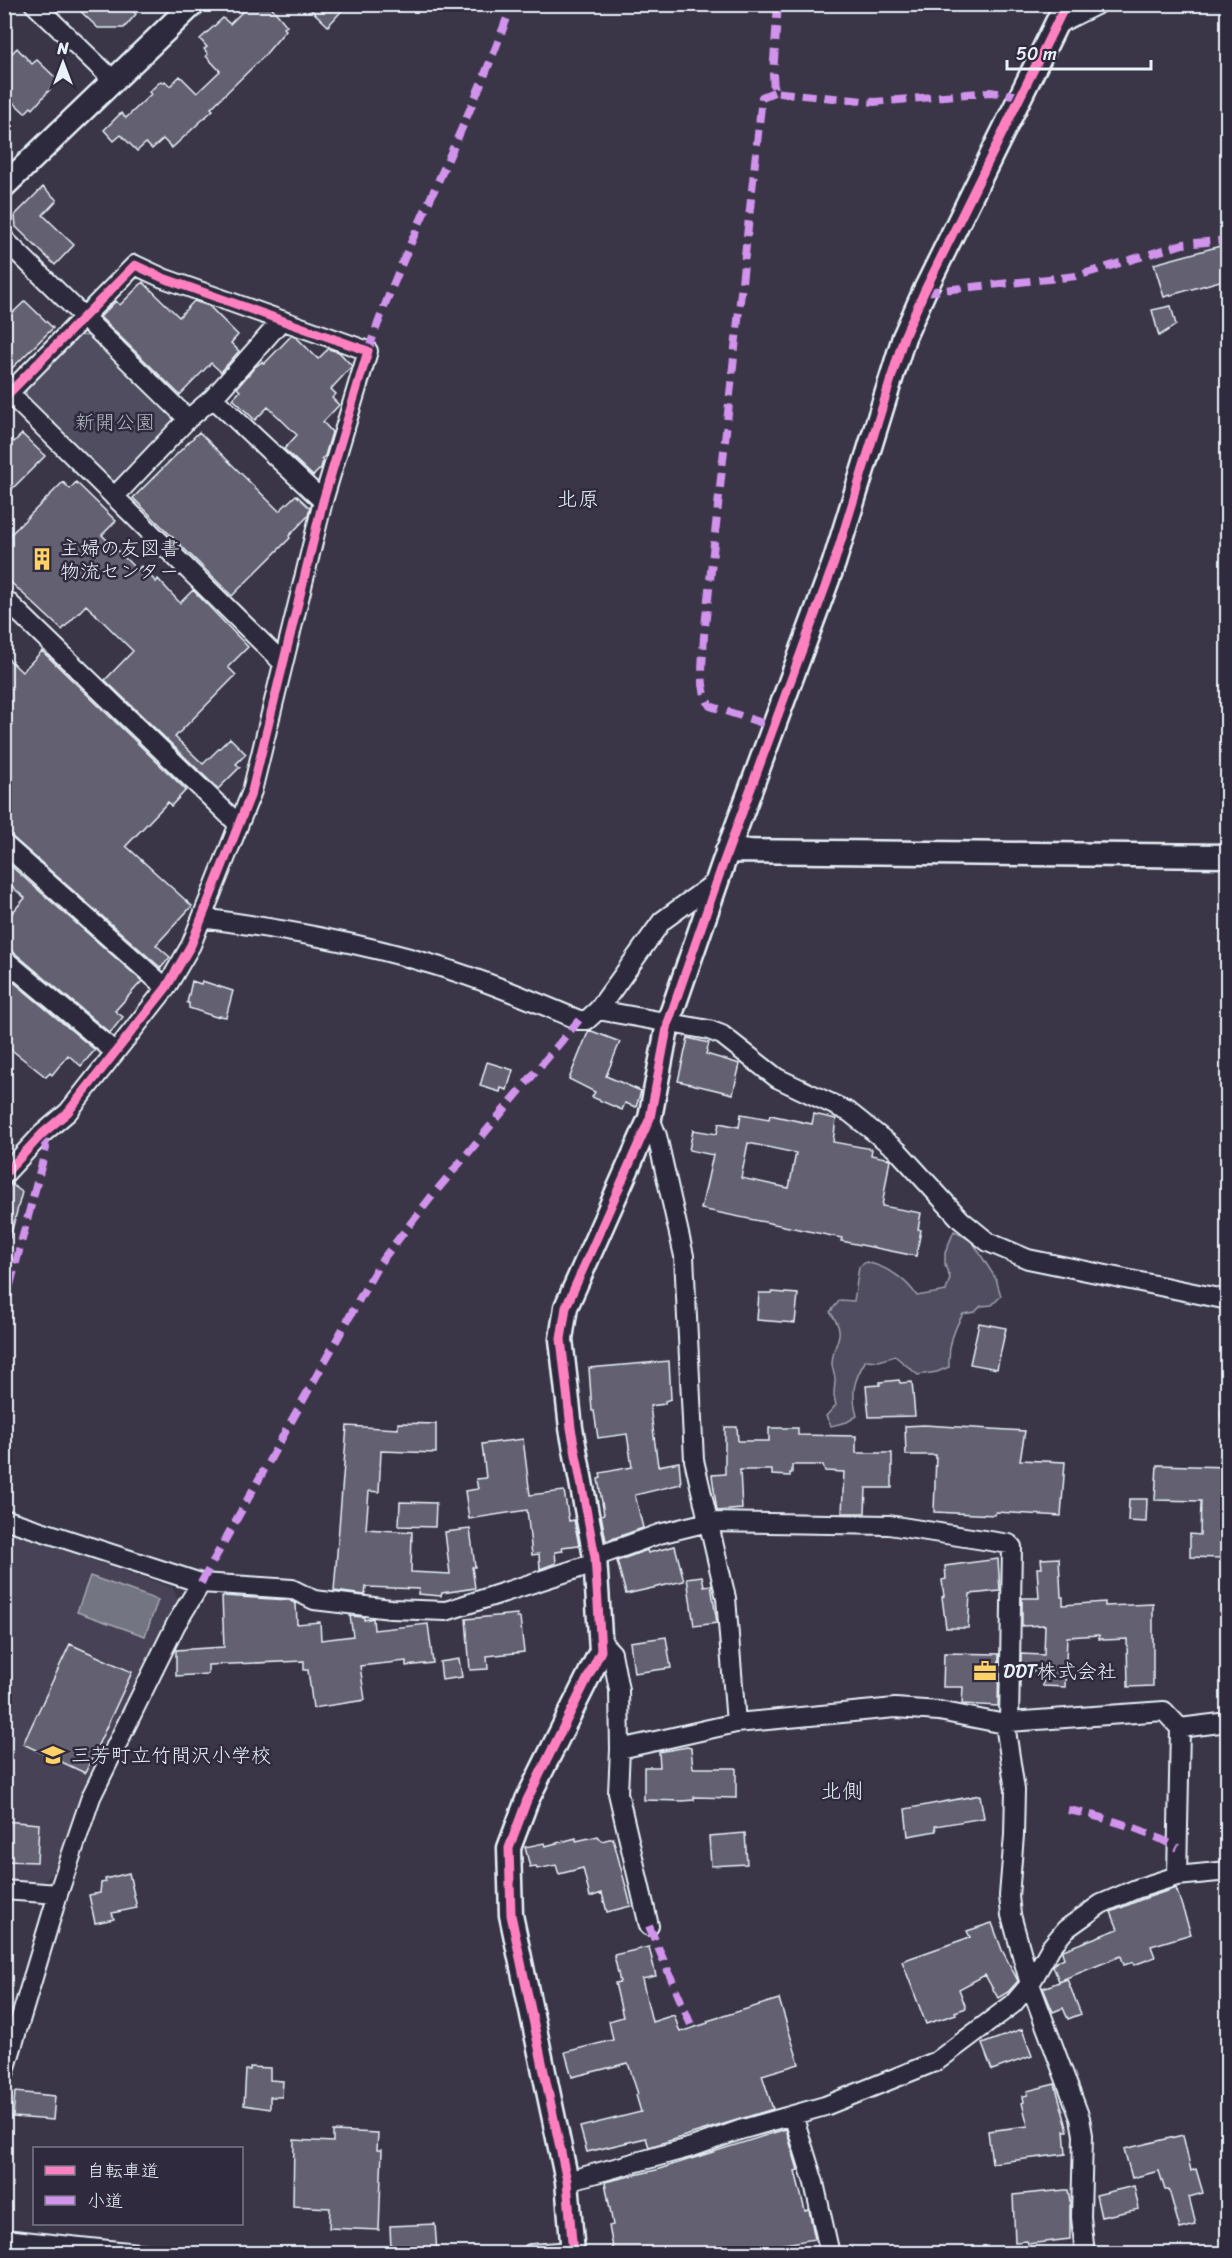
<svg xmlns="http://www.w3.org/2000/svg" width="1232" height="2258" font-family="Sriracha,'Klee One',sans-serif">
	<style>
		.built { fill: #464354 }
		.green { fill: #504e5f; stroke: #9ca0ac; stroke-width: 1.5 }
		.water { fill: #737482; stroke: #a2a6b1; stroke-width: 1.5 }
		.building { fill: #636171; stroke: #e8f1f8; stroke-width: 1.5; fill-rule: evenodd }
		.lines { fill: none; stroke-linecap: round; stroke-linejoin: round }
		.minor-casing { stroke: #e8f1f8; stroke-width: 22 }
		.tertiary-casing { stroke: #e8f1f8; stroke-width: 27 }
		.minor { stroke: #2f2a3d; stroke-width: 18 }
		.tertiary { stroke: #2f2a3d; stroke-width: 22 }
		.quiet { stroke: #d193ec; stroke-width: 8; stroke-dasharray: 15 8; stroke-linecap: butt }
		.cycleway-casing { stroke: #2f2a3d; stroke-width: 13 }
		.cycleway { stroke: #ff80c0; stroke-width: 9 }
		.labels { text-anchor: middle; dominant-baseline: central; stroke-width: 5; stroke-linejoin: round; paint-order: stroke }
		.park-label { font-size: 20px; fill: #b3b8c2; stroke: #2f2a3d }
		.poi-label { font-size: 20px; fill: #e8f1f8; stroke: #2f2a3d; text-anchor: start }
		.neighbourhood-label { font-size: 21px; fill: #e8f1f8; stroke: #2f2a3d }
	</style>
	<rect width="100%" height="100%" fill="#3a3648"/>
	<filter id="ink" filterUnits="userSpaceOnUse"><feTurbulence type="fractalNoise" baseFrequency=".0167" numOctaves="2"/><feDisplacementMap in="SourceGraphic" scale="12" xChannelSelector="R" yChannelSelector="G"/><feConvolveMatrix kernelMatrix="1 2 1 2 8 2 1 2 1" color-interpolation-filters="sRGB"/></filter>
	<g filter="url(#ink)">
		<!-- built -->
		<path class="built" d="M5 1530 173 1588 178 1601 126 1703 78 1807 54 1873 42 1883 5 1881Z"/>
		<!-- green -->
		<path class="green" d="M78 335 89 336 173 417V426L120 481H110L26 396V388Z
			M954 1231 972 1241 996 1279 1001 1296 992 1305 981 1306 975 1312 963 1314C953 1330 948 1348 949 1367L937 1372 918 1375 895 1356 879 1361 866 1360C853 1381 851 1393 857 1416L847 1422 831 1426 826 1416 836 1405C833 1392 834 1394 835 1382 836 1376 832 1370 832 1364 833 1338 849 1337 830 1312L840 1300 854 1301 859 1267 866 1262C887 1267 905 1278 917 1296L946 1291 950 1278 945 1265V1253Z
			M1227 1402V1438L1223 1433 1220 1412Z"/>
		<!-- water -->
		<path class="water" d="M90 1576 158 1600 145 1636 77 1612Z"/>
		<!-- building -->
		<path class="building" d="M73 4H126L136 14 124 28H98Z
			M250 4H269L287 26 284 28 286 30 264 56 211 108 213 110 172 148 163 139 152 149 146 143 137 151 121 135 114 141 104 130 121 113 126 118 151 94 149 92 161 81 163 83 165 81 170 86 180 76 197 93 220 71 206 56 208 54 204 49 207 47 200 39 223 18 230 24Z
			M305 4H348L328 26Z
			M17 48 32 64 37 60 58 80 33 109 31 107 25 113 14 103 4 112V61Z
			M43 187 57 200 43 215 74 245 55 265 16 227 15 215Z
			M1224 245 1227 256V279L1164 297 1154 264Z
			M143 282 179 317 194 301 209 306 238 335 231 343 239 351 221 372 211 363 180 395 100 317 116 301 120 305Z
			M25 301 53 328 4 376V321Z
			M1171 306 1176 325 1159 336 1152 310Z
			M291 336 296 337 318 359 328 349 339 352 352 366 331 389 336 394 332 398 339 405 323 422 332 432 325 456 321 459 323 461 321 468 313 476 284 449 297 435 268 407 255 420 233 399 240 391 237 388 255 367 262 362 264 364Z
			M4 432 14 442 22 434 45 456 4 497Z
			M199 432 279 511 296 495 310 508 308 516 289 536 290 538 232 596 133 498Z
			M63 482 70 489 76 482 116 521 102 535 137 570 141 566 156 582 158 579 180 603 193 590 248 647 228 667 236 675 175 737 203 764 230 738 246 754 236 764 240 767 218 789 105 680 133 651 86 605 62 630 4 576V541Z
			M42 651 186 790 171 806 168 802 126 846 192 906 156 945 170 957 161 968 11 836 4 833V655L22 672Z
			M4 860 142 981 115 1011 123 1017 110 1033 11 950 4 948V922L25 898 4 880Z
			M4 974 95 1050 81 1066 68 1055 52 1075 50 1073 46 1077 4 1044Z
			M192 981 201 984 202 981 233 991 226 1017 219 1016 216 1017 189 1008V1003H187Z
			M589 1030 620 1042 606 1076 641 1091 636 1107 625 1103 622 1110 592 1097 595 1092 569 1079Z
			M688 1038 709 1043 706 1054 740 1064 733 1094 678 1081Z
			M487 1062 513 1070 507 1090 501 1088 500 1092 480 1086Z
			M741 1114 769 1119 770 1115 812 1124 814 1114 836 1119 833 1142 872 1149 871 1155 890 1159 882 1206 921 1213 918 1229 921 1230 916 1256 841 1241 842 1238 701 1209 713 1155 689 1150 693 1130 717 1134 719 1123 739 1127ZM748 1143 796 1153 789 1188 741 1178Z
			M11 1184 22 1192 10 1238 4 1237V1192Z
			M772 1292 798 1294 795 1323 757 1320 759 1293H772Z
			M979 1323 1006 1328 997 1369 970 1364Z
			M669 1361 671 1399 665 1401V1404L650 1406 658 1466 679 1462 681 1484 635 1495 643 1528 606 1541 601 1515 604 1514 598 1479 601 1478 600 1473 632 1467 627 1434 598 1438 594 1411H592L589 1368Z
			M899 1380 900 1383 912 1382 915 1416 869 1417 866 1386 880 1385V1382Z
			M398 1423 436 1424V1453L381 1451 379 1492 369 1491 366 1529 412 1532 411 1572 450 1574 445 1532 470 1529 475 1567H472L475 1588 442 1593 441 1596 418 1594 419 1589 366 1587 365 1595 334 1591 347 1426 398 1429Z
			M924 1425 1025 1431 1020 1460 1065 1462 1061 1516 996 1512 995 1515 934 1512 936 1455H906L905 1426Z
			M725 1427H737L738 1441H769V1428H798V1435L856 1436V1453H892V1488H866L865 1513H842L844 1472 825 1471 823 1465H792V1473H790V1476L772 1475V1470H740L742 1509 717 1511 712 1475 725 1474Z
			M523 1439 530 1495 564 1491 569 1521 574 1520 579 1545 562 1547 563 1551 555 1552 556 1563 540 1569 539 1554 532 1555 527 1510 469 1519 465 1491 478 1489 476 1479 486 1478 482 1444Z
			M1157 1465 1227 1467V1537L1223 1536 1221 1558 1190 1557V1534L1200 1535 1201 1501 1155 1500Z
			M1129 1499H1147L1146 1522 1128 1521Z
			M400 1502 436 1503 435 1527 399 1526Z
			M675 1546 684 1581 626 1594 617 1561 647 1550 648 1553Z
			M1059 1558 1061 1597H1063V1605L1105 1602V1606L1153 1604V1686L1128 1687 1127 1639 1103 1640V1639H1099V1635L1067 1637 1065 1687 1043 1686V1671H1021V1654L1044 1655 1045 1625 1022 1626V1598H1039L1037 1568H1042L1041 1559Z
			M998 1559 1000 1591 970 1594 968 1628H946L942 1597 944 1596 942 1580 946 1579 945 1566Z
			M702 1576 704 1586 711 1585 717 1623 694 1626 687 1578Z
			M224 1596 289 1600 296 1604 297 1624 320 1622 321 1640 353 1636 350 1616 364 1617V1620L373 1618 374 1630 428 1624 433 1663 406 1666V1661L360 1666 365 1700 313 1708 308 1670H304V1661L208 1665V1674L176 1676V1650L224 1647 222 1597Z
			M517 1614V1618H520L524 1652 487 1656 488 1669 470 1670 466 1619Z
			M666 1637 671 1668 634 1673 630 1642Z
			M70 1644 132 1672 85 1773 23 1744Z
			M944 1653 999 1654 998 1706 962 1704 963 1687H943Z
			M459 1659 462 1677 442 1680 440 1662Z
			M687 1747 691 1748 693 1768H736V1798L694 1797V1800L682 1801 644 1800V1767H660L659 1752Z
			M980 1795 984 1818 935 1826 936 1831 908 1836 905 1809Z
			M4 1821 39 1824 37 1862 4 1861Z
			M745 1833 747 1864 711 1866 709 1836Z
			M598 1836 602 1841 613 1838 631 1906 607 1912 602 1893 590 1897 583 1868 559 1874 556 1865 537 1869 536 1866 530 1867 525 1847 544 1843 545 1846 576 1838V1841Z
			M129 1873 137 1908 112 1913 114 1919 95 1923 89 1895 100 1893 101 1883 106 1882 105 1879Z
			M1176 1888 1191 1934 1151 1946 1155 1957 1134 1965 1133 1962 1124 1965 1121 1956 1059 1981 1053 1966 1056 1962 1064 1958 1062 1952 1063 1950 1118 1929 1111 1912 1140 1900Z
			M992 1923 1002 1950 1018 1981 1008 1992 998 1998 985 1975 959 1989 966 2008 955 2012 956 2014 926 2024 902 1961 970 1937 967 1931Z
			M649 1947 656 1976 642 1979 652 2022 674 2015 680 2032 708 2023 707 2021 779 1999 799 2064 762 2075 773 2109 649 2147 646 2138 587 2152 580 2127 641 2112 636 2095 638 2094 628 2063 572 2077 565 2052 613 2040 609 2021 623 2017 615 1983 620 1982 614 1955Z
			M1067 1979 1081 2014 1068 2019 1063 2008 1053 2012 1043 1988Z
			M1022 2029 1032 2056 992 2070 982 2044Z
			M250 2067 270 2068V2080L283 2081 282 2097H270V2109L244 2105 246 2070H250Z
			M1055 2084 1068 2131H1064L1066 2154 992 2163 988 2131 1028 2126 1022 2103 1024 2102 1023 2096 1028 2095 1027 2091Z
			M15 2092 55 2096 53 2120 13 2117Z
			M786 2129 798 2170 795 2171 805 2211 809 2210 815 2239 766 2247 768 2253H614L609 2226 613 2225 605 2182 656 2170Z
			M333 2131 378 2133 377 2150H382L379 2230 329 2228 330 2208 293 2206 294 2140 333 2142Z
			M1183 2135 1191 2171 1196 2169 1203 2193 1189 2197 1196 2225 1180 2229 1169 2190H1165L1159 2171 1132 2178 1124 2149Z
			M1134 2186 1139 2209 1101 2217 1096 2195Z
			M1065 2190H1068L1070 2201V2239L1028 2244 1027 2241 1015 2242 1013 2195Z
			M435 2224 437 2252 394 2253V2248L391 2249 390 2226Z"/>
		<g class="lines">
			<!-- minor casing -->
			<g class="minor-casing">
				<path id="minor" d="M34 4 113 80
					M1056 25 1098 4
					M4 239 188 419
					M9 393 282 662
					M4 398 135 265 163 278 368 351 323 501 252 791 191 945 166 988 68 1112 42 1134 4 1175
					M213 398 323 501
					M114 497 188 419 213 398 282 320
					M4 598 238 824
					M4 844 166 988
					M202 918C280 929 359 942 434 965 484 980 531 1000 579 1020H587L598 1010 662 921 717 881
					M4 959 115 1052
					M598 1010 709 1030 722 1035 777 1078 849 1112 898 1151 961 1220 988 1242 1028 1259 1228 1300
					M650 1118 657 1136 684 1256 694 1460 726 1598 736 1723
					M4 1519 201 1583 292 1589 314 1600 391 1609 446 1611 595 1563
					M595 1557 659 1534 708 1522 889 1525 1009 1544 1012 1547 1009 1722
					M600 1640 612 1653 619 1690 620 1749
					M1005 1724 1015 1790 1014 1835 1009 1896 1011 1915 1030 1984 1080 2118 1083 2135 1081 2217 1085 2254
					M1180 1728 1228 1722
					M4 1890 58 1894
					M649 1926 618 1793 620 1749 736 1723 895 1708 939 1711 1005 1724 1009 1722 1164 1711 1180 1728 1177 1876
					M4 2074 58 1894 91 1797 176 1624 201 1583
					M793 2115 814 2183 830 2254
					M567 2181 692 2147 740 2130 825 2106 937 2061 1013 2004 1030 1984 1051 1947 1066 1929 1101 1904 1136 1889 1177 1876 1228 1871
					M4 2239 147 2254
					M531 2254 573 2251"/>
			</g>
			<!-- tertiary casing -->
			<g class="tertiary-casing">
				<path id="tertiary" d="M4 186 193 4
					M727 851 1228 856
					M573 2254 567 2181 511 1915 509 1848 527 1800 601 1651 595 1557 571 1428 561 1339 566 1307 650 1118 668 1023 723 864 834 563 904 337 924 292 1066 4"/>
			</g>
			<!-- minor -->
			<use href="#minor" class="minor"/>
			<!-- tertiary -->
			<use href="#tertiary" class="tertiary"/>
			<!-- quiet -->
			<path class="quiet" d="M778 4 773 74 774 92 874 102 990 92 1022 96
				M774 92 762 97 704 636C703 659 698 686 710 706L775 727
				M924 292 1077 276 1183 244 1228 240
				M368 351C409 233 470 123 512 4
				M4 1308 46 1148 42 1134
				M201 1583 379 1264 432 1196 579 1020
				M1068 1810C1107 1818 1142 1828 1178 1848
				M649 1926 691 2025"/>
			<!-- cycleway casing -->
			<g class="cycleway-casing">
				<path id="cycleway" d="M4 398 135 265 163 278 368 351 323 501 252 791 191 945 166 988 68 1112 42 1134 4 1175
					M573 2254 567 2181 511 1915 509 1848 527 1800 601 1651 595 1557 571 1428 561 1339 566 1307 650 1118 668 1023 723 864 834 563 904 337 924 292 1066 4"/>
			</g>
			<!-- cycleway -->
			<use href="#cycleway" class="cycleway"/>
		</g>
	</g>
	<!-- icons -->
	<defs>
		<g id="building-bare" transform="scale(1.8)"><path d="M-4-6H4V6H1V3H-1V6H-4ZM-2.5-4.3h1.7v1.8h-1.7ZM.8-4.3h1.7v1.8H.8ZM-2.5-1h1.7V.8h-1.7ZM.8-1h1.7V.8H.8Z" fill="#ffd166" stroke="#2f2a3d" stroke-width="2.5" paint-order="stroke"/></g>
		<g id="office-bare" transform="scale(1.8)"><path d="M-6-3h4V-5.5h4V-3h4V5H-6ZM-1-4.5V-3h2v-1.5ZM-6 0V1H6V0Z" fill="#ffd166" stroke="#2f2a3d" stroke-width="2.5" paint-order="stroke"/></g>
		<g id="school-bare" transform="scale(1.8)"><path d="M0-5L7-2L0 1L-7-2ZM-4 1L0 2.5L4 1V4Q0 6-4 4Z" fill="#ffd166" stroke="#2f2a3d" stroke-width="2.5" paint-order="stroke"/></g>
	</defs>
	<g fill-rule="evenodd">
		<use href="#building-bare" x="42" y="559"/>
		<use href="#office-bare" x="985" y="1671"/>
		<use href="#school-bare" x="53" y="1755"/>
	</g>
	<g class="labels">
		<!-- park labels -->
		<g class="park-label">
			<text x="115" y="422">新開公園</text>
		</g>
		<!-- poi labels -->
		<g class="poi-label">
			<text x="60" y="548">主婦の友図書<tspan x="60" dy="23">物流センター</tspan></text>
			<text x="1003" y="1671">DDT株式会社</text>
			<text x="71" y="1755">三芳町立竹間沢小学校</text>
		</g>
		<!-- neighbourhood labels -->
		<g class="neighbourhood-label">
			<text x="578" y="499">北原</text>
			<text x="842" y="1791">北側</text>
		</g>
	</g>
	<!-- margin -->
	<rect width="1232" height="2258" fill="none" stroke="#2f2a3d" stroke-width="24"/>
	<rect x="12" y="12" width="1208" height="2234" fill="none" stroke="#e8f1f8" stroke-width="2" filter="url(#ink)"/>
	<!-- legend -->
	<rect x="33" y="2147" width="210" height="78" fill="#2f2a3d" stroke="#797a88" stroke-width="1.5"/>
	<rect x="45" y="2166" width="30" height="9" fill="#ff80c0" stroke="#797a88" stroke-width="1.5"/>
	<text x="87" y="2177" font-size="18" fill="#e8f1f8">自転車道</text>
	<rect x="45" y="2196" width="30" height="9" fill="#d193ec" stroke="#797a88" stroke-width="1.5"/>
	<text x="87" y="2207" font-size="18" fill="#e8f1f8">小道</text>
	<!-- north arrow -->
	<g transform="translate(63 63)" stroke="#2f2a3d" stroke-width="4.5" paint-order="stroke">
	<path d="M0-4.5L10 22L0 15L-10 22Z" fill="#e8f1f8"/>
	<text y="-9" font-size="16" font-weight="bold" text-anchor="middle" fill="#e8f1f8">N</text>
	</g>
	<!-- scale -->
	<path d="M1007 60v9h144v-9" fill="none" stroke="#e8f1f8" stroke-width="3"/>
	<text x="1016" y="60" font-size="18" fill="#e8f1f8" stroke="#2f2a3d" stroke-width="4.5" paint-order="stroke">50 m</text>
</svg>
